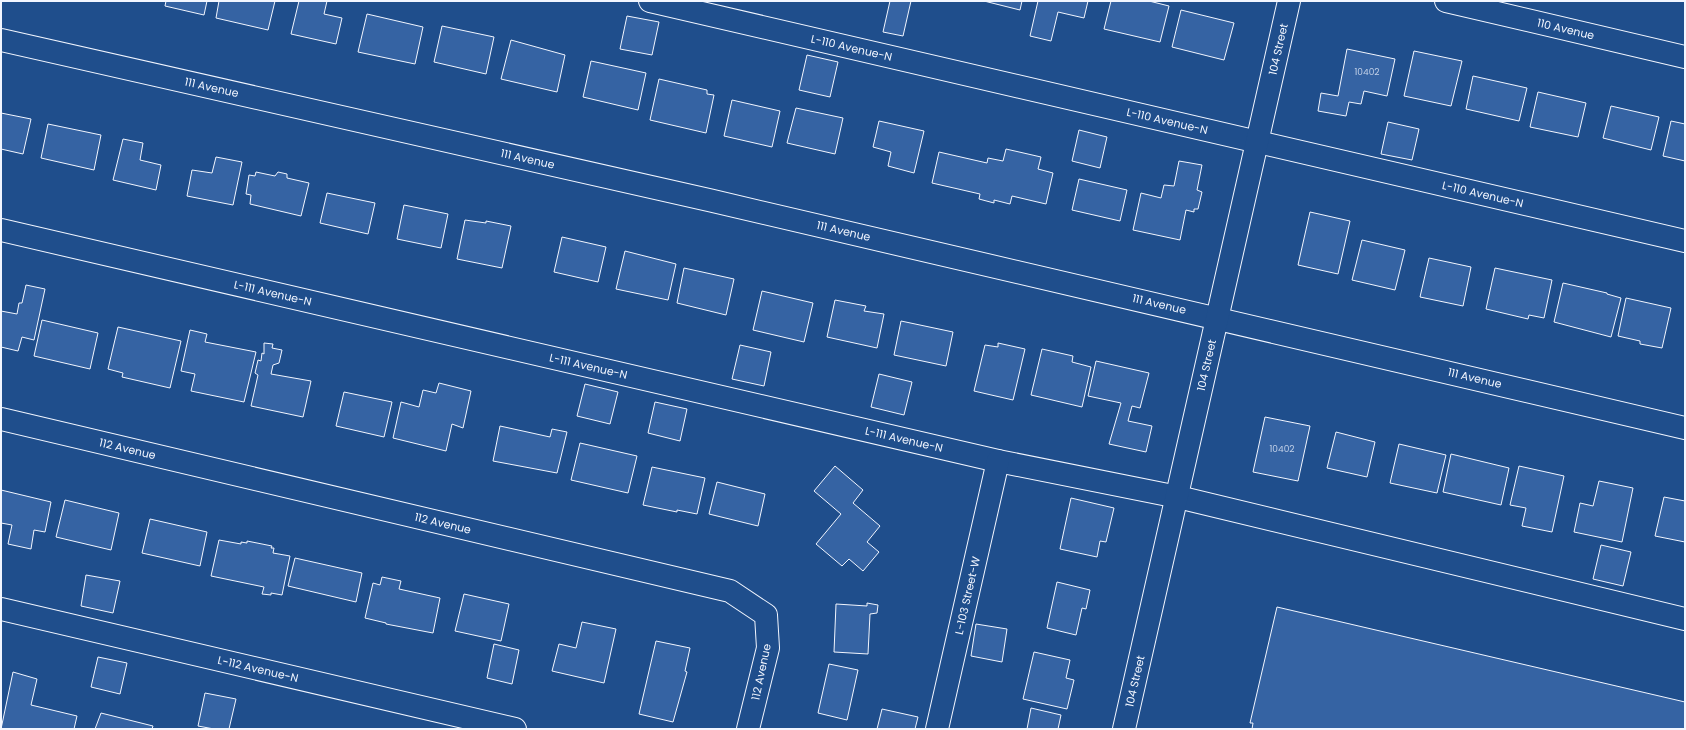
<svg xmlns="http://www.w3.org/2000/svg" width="1686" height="730" font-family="Poppins,sans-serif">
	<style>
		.building { fill: #3563a3; stroke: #f2f6ff }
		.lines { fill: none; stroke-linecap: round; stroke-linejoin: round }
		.minor-casing { stroke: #f2f6ff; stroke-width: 24 }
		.minor { stroke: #1f4e8c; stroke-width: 22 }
		.labels { text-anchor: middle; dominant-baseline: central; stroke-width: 3; stroke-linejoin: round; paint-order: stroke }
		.number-label { font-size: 9px; fill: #c3d1e8 }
		.street-label { font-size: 11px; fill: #f2f6ff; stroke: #1f4e8c }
	</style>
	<rect width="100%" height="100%" fill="#1f4e8c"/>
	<!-- building -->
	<path class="building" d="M166 1H207L204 15 165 6Z
		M219 1H275L268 30 216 18Z
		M299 1H327L324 14 342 18 336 44 291 34Z
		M890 1H911L903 36 883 32Z
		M984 1H1022L1020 10Z
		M1038 1H1088L1084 18 1058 12 1051 41 1030 36Z
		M1111 1H1149L1169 6 1160 42 1104 29Z
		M1181 10 1234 23 1224 60 1172 47Z
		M367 14 423 27 415 64 358 52Z
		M627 16 659 22 652 55 620 49Z
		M442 26 494 37 486 74 434 62Z
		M511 40 565 55 557 92 501 79Z
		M1347 49 1395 59 1387 96 1364 91 1361 104 1349 102 1346 116 1318 111 1321 93 1338 96Z
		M1414 51 1462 61 1451 106 1404 96Z
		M807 55 838 62 830 97 799 90Z
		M591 61 646 73 638 110 583 97Z
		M1473 76 1527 88 1519 121 1466 109Z
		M659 79 707 90V94L714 95 706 133 650 120Z
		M1538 92 1586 103 1578 137 1530 127Z
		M732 100 780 111 772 147 724 136Z
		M1611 106 1659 117 1651 150 1603 138Z
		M796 108 843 118 835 154 787 143Z
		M1 113 31 119 23 154 1 149Z
		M879 121 924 131 914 173 888 166 891 152 873 147Z
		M1671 121 1685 124V161L1663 156Z
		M1388 122 1419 129 1412 160 1381 154Z
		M48 124 101 135 94 170 41 158Z
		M1079 130 1107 137 1100 168 1072 161Z
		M123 139 143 143 140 160 161 165 156 190 113 180Z
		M1006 149 1041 157 1038 169 1053 173 1046 204 1012 196 1010 204 994 200V203L979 199 980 194 932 183 939 152 987 163 988 158 1003 161Z
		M216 157 242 162 233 205 187 196 192 170 212 173Z
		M1179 161 1202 165 1197 190 1202 192 1198 209H1194V212L1186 210 1180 240 1133 230 1141 193 1161 198 1164 185 1174 186Z
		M256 172 275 176 278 172 287 174V178L309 183 301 216 250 204 251 195 246 194 249 175 255 176Z
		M1079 179 1127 190 1120 221 1072 210Z
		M327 193 375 203 368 234 320 223Z
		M404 205 448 214 441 248 397 239Z
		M1310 212 1350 221 1338 274 1298 265Z
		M465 220 486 223V221L511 226 502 268 457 259Z
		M562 237 606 247 598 282 554 272Z
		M1362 240 1405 250 1395 290 1352 280Z
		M625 251 676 264 668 300 616 289Z
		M1429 258 1471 267 1463 306 1420 297Z
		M684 268 734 279 726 315 677 303Z
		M1495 268 1552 280 1544 318 1529 315 1528 319 1486 309Z
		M1563 283 1607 293V294L1621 298 1611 337 1554 322Z
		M26 285 45 289 34 340 22 337 18 351 1 347V311L17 314 19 303H22Z
		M762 291 813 303 804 342 753 330Z
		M1626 298 1671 308 1662 348 1640 344V341L1618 336Z
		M835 300 866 306 864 311 884 314 877 348 827 337Z
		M42 320 98 333 90 369 34 356Z
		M901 321 953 332 946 366 894 355Z
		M118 327 181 341 170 388 122 377 123 373 108 369Z
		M190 330 207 334 205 342 256 352 244 402 191 391 195 374 181 371Z
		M264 343 273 344 272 348 282 350 279 363 273 365 271 374 311 381 303 417 251 406 258 375 255 373 258 360 261 361 262 353 264 354Z
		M998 343 1025 349 1013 400 974 391 985 345 998 347Z
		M740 345 771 352 764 386 732 379Z
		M1042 349 1073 356 1072 362 1091 367 1082 407 1031 395Z
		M1096 361 1149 373 1140 408 1132 406 1128 421 1152 426 1146 452 1109 444 1121 403 1088 396Z
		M879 374 912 382 904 415 871 407Z
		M439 383 471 391 463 428 452 424 446 451 393 438 401 402 419 407 423 390 436 393Z
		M585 384 618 392 610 424 577 416Z
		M344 392 392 402 384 437 336 426Z
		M655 402 687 409 680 441 648 433Z
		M1265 417 1310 426 1298 481 1253 472Z
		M500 426 550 437 552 429 567 432 557 473 493 461Z
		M1336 432 1375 442 1367 477 1327 468Z
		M580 443 637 456 628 493 571 480Z
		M1399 444 1446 455 1437 493 1390 483Z
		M1451 454 1509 468 1501 505 1443 492Z
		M835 466 863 490 853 503 880 526 867 542 879 552 863 571 849 559 842 566 816 544 841 514 814 491Z
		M1519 466 1564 476 1552 532 1522 526 1526 508 1510 505Z
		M652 467 705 478 697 514 677 510V512L643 505Z
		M1599 481 1633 488 1622 542 1574 532 1580 503 1593 506Z
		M717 482 765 494 758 526 709 514Z
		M1 490 51 502 45 532 34 530 31 549 8 544 12 525 1 523Z
		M1664 497 1685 501V542L1655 536Z
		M1071 498 1114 508 1106 542 1100 541 1097 557 1060 549Z
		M65 500 119 513 111 550 56 537Z
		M150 519 207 532 200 566 142 553Z
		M219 540 241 544V542L247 543V541L272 546 271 548H274L273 553 290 556 282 595 271 593V595L262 594 264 587 211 576Z
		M1601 545 1631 552 1623 586 1593 579Z
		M295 558 362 573 356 602 288 586Z
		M86 575 120 581 113 613 81 606Z
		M382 577 401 581 399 589 440 598 433 633 386 624V623L365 618 373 583 380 585Z
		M1057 582 1090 590 1086 609 1082 608 1076 635 1047 628Z
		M464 594 509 604 501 641 455 631Z
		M867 603 878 605 877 613 870 614 868 654 834 652 836 604 867 606Z
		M1277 607 1685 702V729H1252L1253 723H1250Z
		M582 622 616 629 604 683 552 671 559 644 576 648Z
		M976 624 1007 629 1002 662 971 656Z
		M656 641 690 648 685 671 687 672 673 722 639 714Z
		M494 644 519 650 512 684 487 678Z
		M1034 652 1070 660 1066 678 1074 680 1067 709 1023 699Z
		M98 657 127 663 120 694 91 687Z
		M829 664 858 670 847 720 818 713Z
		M13 672 37 679 31 705 77 716 74 729H1Z
		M205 693 236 699 229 729H214L198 726Z
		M1031 708 1061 715 1058 729H1027Z
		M882 709 918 717 915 729H877Z
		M101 713 153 726 152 729H95Z"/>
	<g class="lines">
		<!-- minor casing -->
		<g class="minor-casing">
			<g id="minor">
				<path id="s1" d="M650 1 1685 241"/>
				<path id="s2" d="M1446 1 1685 57"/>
				<path id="s3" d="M1 40C563 166 1125 294 1685 428"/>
				<path id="s4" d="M1 230 998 461 1178 497 1685 619"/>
				<path id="s5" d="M1 419 730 591 766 615 768 648 748 729"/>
				<path id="s6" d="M1 609 515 729"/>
				<path id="s7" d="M937 729 998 461"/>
				<path id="s8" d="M1124 729 1289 1"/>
			</g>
		</g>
		<!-- minor -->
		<use href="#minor" class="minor"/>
	</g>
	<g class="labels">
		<!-- number labels -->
		<g class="number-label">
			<text x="1367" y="72">10402</text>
			<text x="1282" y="449">10402</text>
		</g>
		<!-- street labels -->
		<g class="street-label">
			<text stroke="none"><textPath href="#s2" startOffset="123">110 Avenue</textPath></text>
			<text stroke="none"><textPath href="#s1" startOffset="207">L-110 Avenue-N</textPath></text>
			<text stroke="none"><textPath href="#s8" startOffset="697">104 Street</textPath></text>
			<text stroke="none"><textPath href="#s3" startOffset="216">111 Avenue</textPath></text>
			<text stroke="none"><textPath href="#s1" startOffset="531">L-110 Avenue-N</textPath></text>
			<text stroke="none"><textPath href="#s3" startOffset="540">111 Avenue</textPath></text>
			<text stroke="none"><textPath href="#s1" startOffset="855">L-110 Avenue-N</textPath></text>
			<text stroke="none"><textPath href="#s3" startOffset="864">111 Avenue</textPath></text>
			<text stroke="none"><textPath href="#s4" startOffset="279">L-111 Avenue-N</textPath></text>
			<text stroke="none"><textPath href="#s3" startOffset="1188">111 Avenue</textPath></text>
			<text stroke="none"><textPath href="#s8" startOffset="373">104 Street</textPath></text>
			<text stroke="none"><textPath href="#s4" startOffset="603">L-111 Avenue-N</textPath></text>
			<text stroke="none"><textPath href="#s3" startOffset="1512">111 Avenue</textPath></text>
			<text stroke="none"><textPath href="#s4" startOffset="927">L-111 Avenue-N</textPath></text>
			<text stroke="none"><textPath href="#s5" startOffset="130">112 Avenue</textPath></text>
			<text stroke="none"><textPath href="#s5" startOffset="454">112 Avenue</textPath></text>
			<text stroke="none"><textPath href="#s7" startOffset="137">L-103 Street-W</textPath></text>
			<text stroke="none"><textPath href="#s6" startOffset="264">L-112 Avenue-N</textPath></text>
			<text transform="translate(761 672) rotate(-78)">112 Avenue</text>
			<text stroke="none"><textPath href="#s8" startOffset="49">104 Street</textPath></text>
		</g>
	</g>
	<!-- border -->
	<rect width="1686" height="730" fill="none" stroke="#f2f6ff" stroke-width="4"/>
</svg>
